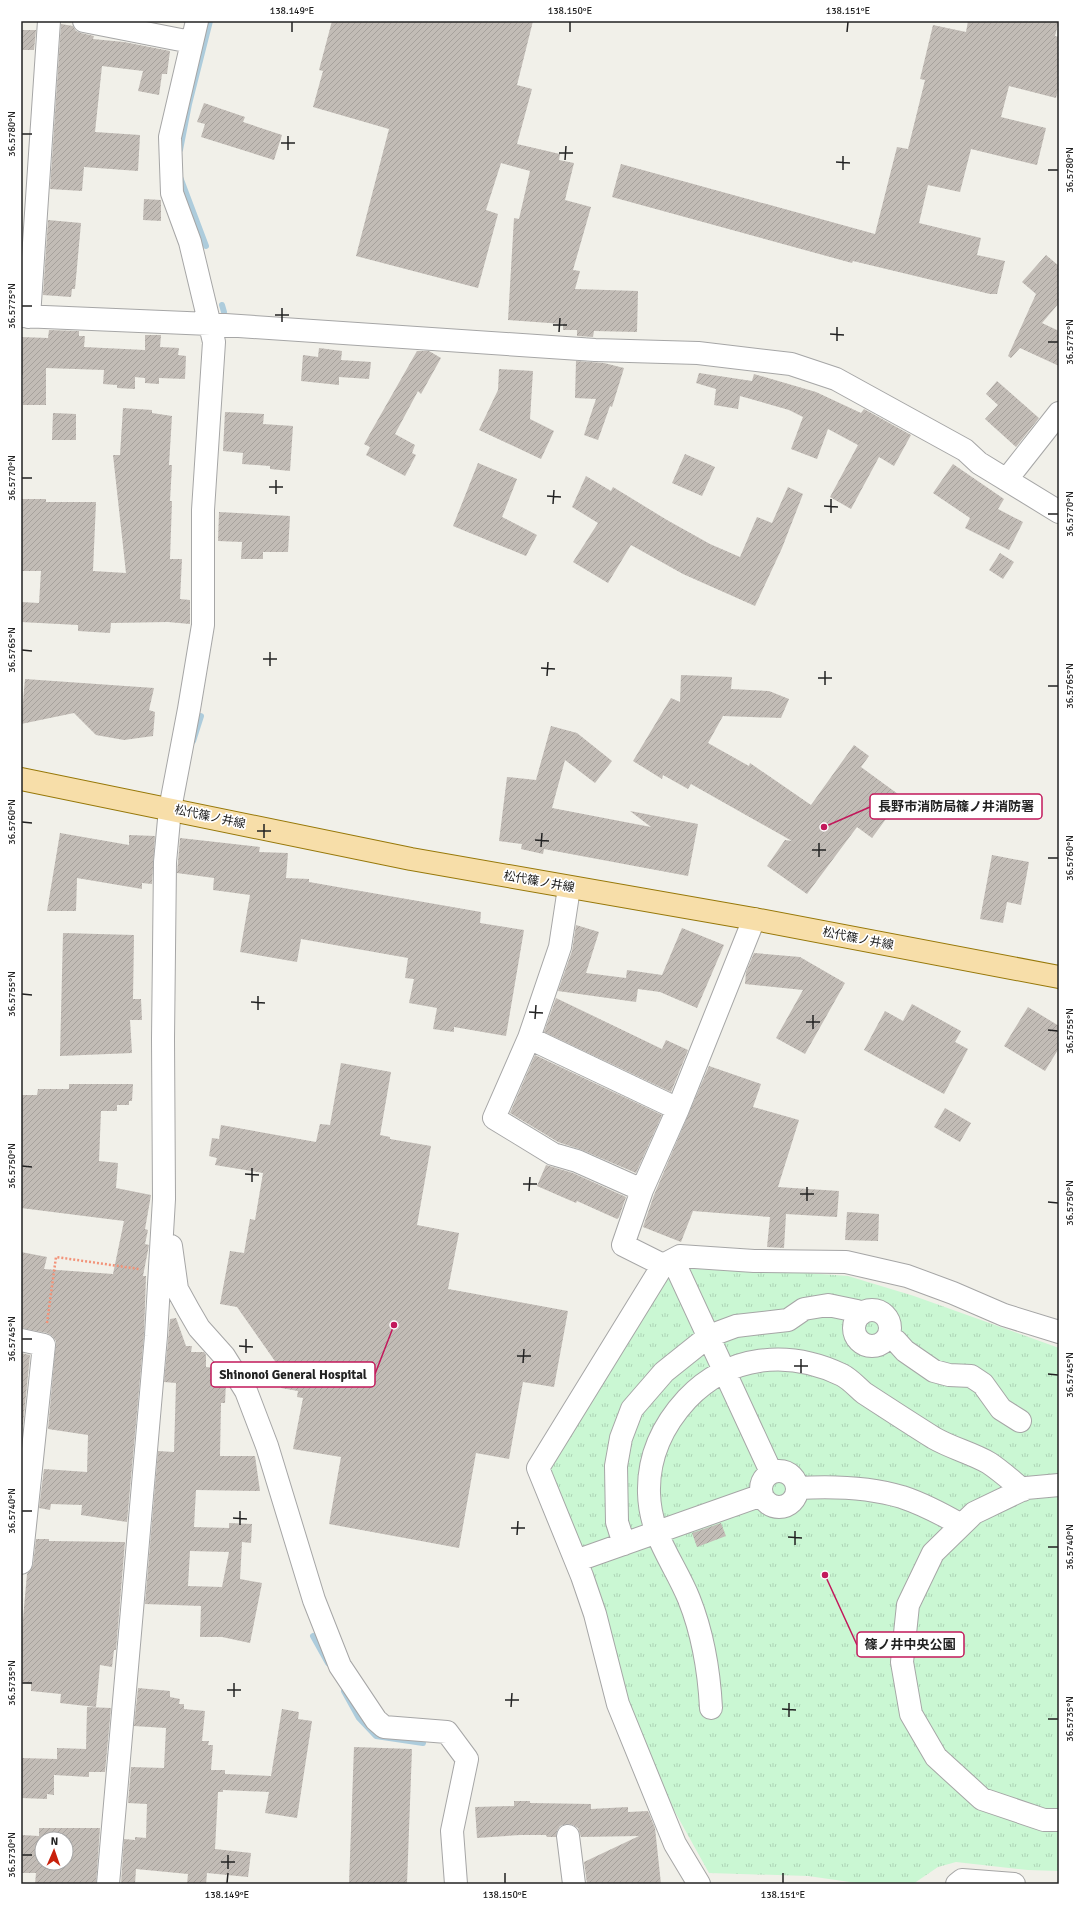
<svg xmlns="http://www.w3.org/2000/svg" width="1080" height="1905" font-family="Signika,'Noto Sans JP',sans-serif">
	<style>
		.park { fill: url(#park-tufts) }
		.lines { fill: none; stroke-linecap: round; stroke-linejoin: round }
		.stream { stroke: #adccdc; stroke-width: 6 }
		.building { fill: url(#building-hatch); fill-rule: evenodd }
		.minor-casing { stroke: #a6a6a6; stroke-width: 24 }
		.major-casing { stroke: #977809; stroke-width: 24 }
		.path { stroke: #f29379; stroke-width: 2.5; stroke-dasharray: 2 2; stroke-linecap: butt }
		.minor { stroke: #fff; stroke-width: 22 }
		.major { stroke: #f7dea9; stroke-width: 22 }
		.ticks { fill: none; stroke: #222; stroke-width: 1.5 }
		.labels { text-anchor: middle; dominant-baseline: central; stroke-width: 3.5; stroke-linejoin: round; paint-order: stroke }
		.street-label { font-size: 12px; fill: #222; stroke: #fff }
		.leader { fill: none; stroke: #c2185b; stroke-width: 1.5 }
		.callout-dot { fill: #c2185b; stroke: #fff; stroke-width: 1.5 }
		.callout { fill: #fff; stroke: #c2185b; stroke-width: 1.5 }
		.callout-label { font-size: 13px; text-anchor: middle; font-weight: bold; fill: #222 }
		.neatline { fill: none; stroke: #222; stroke-width: 1.5 }
		.ticks-label { font-size: 10px; text-anchor: middle; fill: #222 }
	</style>
	<defs>
		<pattern id="park-tufts" width="24" height="20" patternUnits="userSpaceOnUse"><rect width="24" height="20" fill="#caf7d3"/><path d="M3 7l-1-3M5 7V3M7 7l1-3M15 17l-1-3M17 17v-4M19 17l1-3" fill="none" stroke="#add3b5"/></pattern>
		<pattern id="building-hatch" width="6" height="6" patternUnits="userSpaceOnUse"><rect width="6" height="6" fill="#c2bcb6"/><path d="M-1 1l2-2M0 6l6-6M5 7l2-2" fill="none" stroke="#a6a19c"/></pattern>
	</defs>
	<rect width="100%" height="100%" fill="#f1f0e9"/>
	<!-- park -->
	<path class="park" d="M696 1265 848 1276 914 1296 1059 1348V1871L1028 1870 956 1862 938 1867 913 1884H864L808 1876 709 1873 665 1794 627 1703 543 1465 668 1268Z"/>
	<g class="lines">
		<!-- stream -->
		<path class="stream" d="M180 150 189 104 210 21
			M180 177 206 246
			M222 305 224 312
			M193 741 201 716
			M313 1636 328 1663
			M344 1691 359 1718 376 1736 423 1743"/>
	</g>
	<!-- building -->
	<path class="building" d="M332 21H533L517 85 532 89 517 144 560 154 559 160 574 163 565 200 591 207 573 270 580 271 575 289 638 291 637 332 594 331 593 337 577 336V330H563V324L508 320 514 218 519 219 530 171 501 163 486 210 498 214 478 288 356 256 389 129 313 107 323 71 319 70Z
		M968 21H1059L1055 36 1059 37V85L1056 98 1009 86 1001 117 1046 128 1037 165 971 149 960 192 928 185 919 223 981 238 977 255 1005 261 997 294H990L853 261 852 263 612 197 621 164 875 234 897 147 908 149 925 80 920 79 933 25 966 32Z
		M61 24 73 26 76 31 81 33 94 36 93 39 124 42 170 51 167 74H162L159 95 138 91 143 71 102 66 95 132 140 135 138 171 84 167 82 191 50 189Z
		M21 30H36L34 50H21Z
		M204 103 245 117 243 122 282 135 274 160 201 137 205 124 197 122Z
		M144 199 161 200V221L143 220Z
		M48 220 81 223 75 289H72L71 297 43 295Z
		M1046 255 1059 266V303L1042 323 1059 331V366L1020 348 1011 358 1008 356 1036 294 1022 282Z
		M49 330 79 331V336H85L84 347 145 350V335H161L160 347 179 348 178 355 186 356 185 379 159 378V384L145 383V378L135 377V389L117 388V385L103 384 104 370 46 368V405H23V375H21V337L48 338Z
		M319 348 342 351 341 360 371 362 369 379 339 377V385L301 381 303 355 318 357Z
		M417 351H429L441 358 421 394 418 391 395 434 415 445 412 453 416 455 405 476 366 455 370 447 364 444Z
		M576 361 604 363 624 368 612 407 610 406 598 440 584 435 596 399 575 398Z
		M499 369 533 371 530 419 554 431 541 459 479 430 498 390Z
		M699 373 752 381 754 374 816 392 861 413 864 409 911 435 894 466 879 457 851 509 830 497 858 445 828 429 817 459 791 449 803 417 789 410 740 396 738 409 714 405 716 389 696 383Z
		M997 381 1039 418 1016 447 985 419 998 405 986 394Z
		M123 408 152 410V413L172 416 169 465H172L170 501H172L170 559H182L180 599 190 600V624L168 622 111 623 110 633 78 631V625L21 622V602L39 603 41 571H21V499H46V502H96L93 571 126 573 113 455H120Z
		M225 412 264 414 263 424 293 426 290 471 270 469V466L242 464 243 453 223 451Z
		M53 413 76 414V440H52Z
		M685 454 715 467 702 496 672 483Z
		M478 463 517 479 502 517 537 535 526 556 453 526Z
		M953 464 1004 499 998 509 1023 522 1009 550 965 528 970 518 933 493Z
		M586 476 611 491 613 487 667 520 710 544 740 557 757 517 772 523 788 487 803 494 782 548 755 606 683 574 631 545 608 583 573 562 598 523 572 507Z
		M219 512 290 516 288 552H263V559H241L242 542 218 541Z
		M1000 553 1014 562 1003 579 989 570Z
		M681 675 732 677 731 689 769 691 789 699 781 718 723 716 708 743 749 766 750 763 811 805 854 745 869 756 861 767 902 797 872 838 857 827 807 894 767 866 785 840 792 841 691 784 688 789 663 775 662 779 633 761 671 698 680 702Z
		M25 679 154 688 149 710 155 712 153 736 124 740 96 735 74 713 21 724Z
		M551 726 577 733 612 761 595 783 565 760 552 808 651 827 630 811 698 824 688 876 544 849 543 854 521 849 522 844 499 841 507 777 536 780Z
		M60 833 129 845V835L155 836 152 884 142 883V889L77 878 76 911H47Z
		M180 838 260 847 259 852 288 853 286 878 309 879V882L481 912 480 923 524 930 506 1036 454 1027V1032L433 1029 437 1008 409 1003 414 979 405 978 408 958 301 939 297 962 240 952 250 895 213 890 214 878 177 873Z
		M992 855 1029 862 1021 905 1007 902 1003 923 980 919Z
		M576 925 599 932 586 973 626 978 627 970 662 975 682 928 724 945 697 1008 660 992 638 989 636 1002 558 991 572 951Z
		M63 933 134 935 133 999H141L142 1020H130L132 1053 60 1056Z
		M754 953 800 957 845 983 805 1054 776 1038 803 990 745 984 746 972Z
		M556 998 662 1049 666 1040 688 1050 671 1092 544 1032Z
		M912 1004 961 1031 955 1042 968 1049 944 1094 864 1050 885 1011 903 1021Z
		M1028 1007 1059 1026V1048L1045 1071 1004 1046Z
		M535 1055 662 1115 636 1173 582 1150 558 1142 510 1113Z
		M341 1063 391 1072 380 1135 390 1137V1139L431 1146 417 1225 459 1233 448 1289 568 1311 554 1387 523 1382 509 1459 476 1453 459 1548 329 1524 341 1457 293 1449 303 1398 297 1397 298 1391 281 1388 284 1374 237 1307 220 1304 230 1251 244 1253 250 1219 255 1220 263 1173 215 1165 217 1158 209 1156 212 1138 219 1139 221 1125 316 1142 320 1124 330 1125Z
		M709 1066 761 1084 753 1107 799 1120 778 1187 839 1191 837 1217 786 1214 784 1248 767 1247 770 1217 693 1211 681 1242 643 1227 654 1195Z
		M69 1084H133L132 1101H129V1105H117V1111H101L99 1161 118 1163 116 1188 151 1195 145 1229 148 1230 145 1244 149 1245 143 1276H146L144 1335 127 1522 81 1515 82 1505 51 1504 50 1510 39 1508 44 1469 87 1472 88 1435 48 1429 56 1341 52 1336 47 1333 21 1328V1252L47 1257 44 1269 113 1274 124 1221 21 1208V1095H37L38 1089H69Z
		M945 1108 971 1123 960 1142 934 1127Z
		M546 1165 573 1173 626 1197 619 1217 617 1219 577 1201 576 1203 537 1186Z
		M847 1212 879 1214 878 1241 845 1240Z
		M176 1318 186 1346H192L191 1352H204L206 1355V1367L217 1368 226 1382 225 1403H221L220 1456H255L260 1491 196 1490 194 1527 229 1528V1523L252 1524 251 1543 242 1542 240 1579 262 1583 250 1643 222 1637H200L201 1606 145 1604 158 1451 174 1452 176 1383 164 1382 170 1319ZM190 1551 229 1552 222 1587 188 1586Z
		M21 1353 30 1355 23 1425 21 1424Z
		M721 1523 726 1536 697 1547 692 1533Z
		M36 1539H49V1541L125 1542 116 1650H114L112 1667 100 1665 96 1707 60 1703 61 1694 31 1691V1684L21 1682V1641L27 1574 33 1565Z
		M138 1688 170 1691V1697L180 1699 179 1704H184V1709L205 1711 202 1741H209L208 1745H213L211 1770H225V1774L271 1776 282 1709 299 1712 298 1719 312 1721 297 1818 265 1813 269 1792 223 1790V1792H218L215 1849 251 1853 248 1877 207 1873 206 1884H187L188 1874 136 1869 135 1884H121L124 1839 135 1840V1837L146 1838 147 1804 128 1803 131 1767 164 1768 166 1728 134 1726Z
		M87 1707 111 1708 105 1772H89V1777L54 1775V1795L47 1794V1799L21 1798V1758L57 1759V1748L86 1749Z
		M354 1747 412 1749 407 1884H349Z
		M514 1801H530V1803L591 1804V1809L628 1807V1812L648 1811 655 1828 661 1884H587L584 1862 639 1836 581 1837 578 1828 573 1825 567 1824 560 1826 557 1831 556 1837H547L546 1835H520L477 1838 475 1807 514 1806Z
		M39 1828H100L96 1884H35L36 1873H21V1835L39 1836ZM42 1839H66V1863H42Z"/>
	<g class="lines">
		<!-- minor casing -->
		<g class="minor-casing">
			<path id="minor" d="M84 21 191 42
				M21 316 210 324 595 350 698 353 791 364 836 379 965 450 979 463 1059 512
				M29 317 49 21
				M1007 479 1059 413
				M569 888 560 947 529 1038 494 1118 553 1154 577 1161 642 1190
				M529 1038 678 1109
				M171 1246 177 1289 188 1309 199 1328 224 1356 246 1391 267 1446 314 1600 340 1666 376 1720 384 1727 447 1732 467 1759 452 1831 456 1884
				M673 1260 771 1472
				M663 1265 623 1245 642 1190 678 1109 754 919
				M854 1328a18 18 0 1 1 36 0a18 18 0 1 1-36 0Z
				M888 1337 896 1341 905 1351 934 1371 949 1375 971 1376 983 1384 1001 1409 1020 1421
				M21 1340 44 1345 21 1563
				M761 1489a18 18 0 1 1 36 0a18 18 0 1 1-36 0Z
				M1059 1485 1026 1488 974 1513 933 1553 908 1605 902 1662 911 1714 936 1757 982 1799 1044 1820H1059
				M798 1488C832 1486 869 1487 902 1497 923 1504 942 1514 961 1525
				M624 1544 617 1522 616 1466 621 1438 632 1409 664 1372 709 1336 736 1326 788 1320 804 1309 828 1305 857 1311 861 1314
				M584 1558 762 1495
				M711 1708C709 1670 703 1634 689 1599 674 1562 650 1536 649 1493 648 1457 663 1425 687 1399 729 1355 788 1349 842 1375 850 1379 857 1387 864 1393 887 1408 910 1423 934 1438 951 1448 972 1453 989 1463 1001 1471 1012 1481 1023 1490
				M568 1836 574 1884
				M108 1884 156 1336 164 1199 163 1039 165 862 170 809 189 709 203 625V510L214 342 190 242 172 193 170 137 197 21
				M699 1884 675 1844 618 1704 595 1614 582 1576 538 1468 663 1265 680 1256 754 1261 846 1262 907 1276 953 1293 1004 1315 1059 1332
				M957 1884 962 1880 1014 1884"/>
		</g>
		<!-- major casing -->
		<g class="major-casing">
			<path id="major" d="M21 779 411 859 754 919 1059 977"/>
		</g>
		<!-- path -->
		<path class="path" d="M47 1323 56 1257 139 1269"/>
		<!-- minor -->
		<use href="#minor" class="minor"/>
		<!-- major -->
		<use href="#major" class="major"/>
	</g>
	<!-- ticks -->
	<path class="ticks" d="M292 32V22M570 32V22M847 32 848 22M22 134H32M281 143H295M288 150V136M559 153H573M565 160 566 146M836 162 850 163M843 170V156M1048 170H1058M22 306H32M275 315H289M282 322V308M553 325H567M559 332 560 318M830 334 844 335M837 341V327M1048 342H1058M22 478H32M269 487H283M276 494V480M547 496 561 497M553 504 554 490M824 506 838 507M831 513V499M1048 514H1058M22 650 32 651M263 659H277M270 666V652M541 668 555 669M547 676 548 662M818 678H832M825 685V671M1048 686H1058M22 822 32 823M257 831H271M264 838V824M535 840 549 841M541 847 542 833M812 850H826M819 857V843M1048 858H1058M22 994 32 995M251 1002 265 1003M258 1010V996M529 1012 543 1013M535 1019 536 1005M806 1022H820M813 1029V1015M1048 1030 1058 1031M22 1166 32 1167M245 1174 259 1175M252 1182V1168M523 1184H537M529 1191 530 1177M800 1194H814M807 1201V1187M1048 1202 1058 1203M22 1339H32M239 1346 253 1347M246 1353V1339M517 1356H531M523 1363 524 1349M794 1366H808M801 1373V1359M1048 1374 1058 1375M22 1511H32M233 1518 247 1519M240 1525V1511M511 1528H525M517 1535 518 1521M788 1537 802 1538M795 1545V1531M1048 1547H1058M22 1683H32M227 1690H241M234 1697V1683M505 1700H519M511 1707 512 1693M782 1709 796 1710M789 1717V1703M1048 1719H1058M22 1855H32M221 1862H235M228 1869V1855M227 1883 228 1873M505 1883V1873M783 1883V1873"/>
	<g class="labels">
		<!-- street labels -->
		<g class="street-label">
			<text transform="translate(210 817) rotate(12)">松代篠ノ井線</text>
			<text transform="translate(539 882) rotate(10)">松代篠ノ井線</text>
			<text transform="translate(858 939) rotate(11)">松代篠ノ井線</text>
		</g>
	</g>
	<!-- callouts -->
	<path class="leader" d="M824 827L870 807M394 1325L375 1374M825 1575L857 1645"/>
	<g class="callout-dot">
		<circle cx="824" cy="827" r="4"/>
		<circle cx="394" cy="1325" r="4"/>
		<circle cx="825" cy="1575" r="4"/>
	</g>
	<g class="callout">
		<rect x="870" y="794" width="172" height="25" rx="4"/>
		<rect x="211" y="1362" width="164" height="25" rx="4"/>
		<rect x="857" y="1632" width="107" height="25" rx="4"/>
	</g>
	<g class="callout-label">
		<text x="956" y="811">長野市消防局篠ノ井消防署</text>
		<text x="293" y="1379">Shinonoi General Hospital</text>
		<text x="910" y="1649">篠ノ井中央公園</text>
	</g>
	<!-- border -->
	<rect width="1080" height="1905" fill="none" stroke="#ffffff" stroke-width="44"/>
	<!-- north arrow -->
	<g transform="translate(54 1851) rotate(2)"><circle r="19" fill="#ffffff" stroke="#a7a7a7"/>
	<path d="M0-3L7 15L0 10L-7 15Z" fill="#c8210c"/>
	<text y="-6" font-size="11" font-weight="bold" text-anchor="middle" fill="#222222">N</text>
	</g>
	<rect x="22" y="22" width="1036" height="1861" class="neatline"/>
	<g class="ticks-label">
		<text x="292" y="14">138.149°E</text>
		<text x="570" y="14">138.150°E</text>
		<text x="848" y="14">138.151°E</text>
		<text transform="translate(11 134) rotate(-90)" y="4">36.5780°N</text>
		<text transform="translate(1069 170) rotate(-90)" y="4">36.5780°N</text>
		<text transform="translate(11 306) rotate(-90)" y="4">36.5775°N</text>
		<text transform="translate(1069 342) rotate(-90)" y="4">36.5775°N</text>
		<text transform="translate(11 478) rotate(-90)" y="4">36.5770°N</text>
		<text transform="translate(1069 514) rotate(-90)" y="4">36.5770°N</text>
		<text transform="translate(11 650) rotate(-90)" y="4">36.5765°N</text>
		<text transform="translate(1069 686) rotate(-90)" y="4">36.5765°N</text>
		<text transform="translate(11 822) rotate(-90)" y="4">36.5760°N</text>
		<text transform="translate(1069 858) rotate(-90)" y="4">36.5760°N</text>
		<text transform="translate(11 994) rotate(-90)" y="4">36.5755°N</text>
		<text transform="translate(1069 1031) rotate(-90)" y="4">36.5755°N</text>
		<text transform="translate(11 1166) rotate(-90)" y="4">36.5750°N</text>
		<text transform="translate(1069 1203) rotate(-90)" y="4">36.5750°N</text>
		<text transform="translate(11 1339) rotate(-90)" y="4">36.5745°N</text>
		<text transform="translate(1069 1375) rotate(-90)" y="4">36.5745°N</text>
		<text transform="translate(11 1511) rotate(-90)" y="4">36.5740°N</text>
		<text transform="translate(1069 1547) rotate(-90)" y="4">36.5740°N</text>
		<text transform="translate(11 1683) rotate(-90)" y="4">36.5735°N</text>
		<text transform="translate(1069 1719) rotate(-90)" y="4">36.5735°N</text>
		<text transform="translate(11 1855) rotate(-90)" y="4">36.5730°N</text>
		<text x="227" y="1898">138.149°E</text>
		<text x="505" y="1898">138.150°E</text>
		<text x="783" y="1898">138.151°E</text>
	</g>
</svg>
